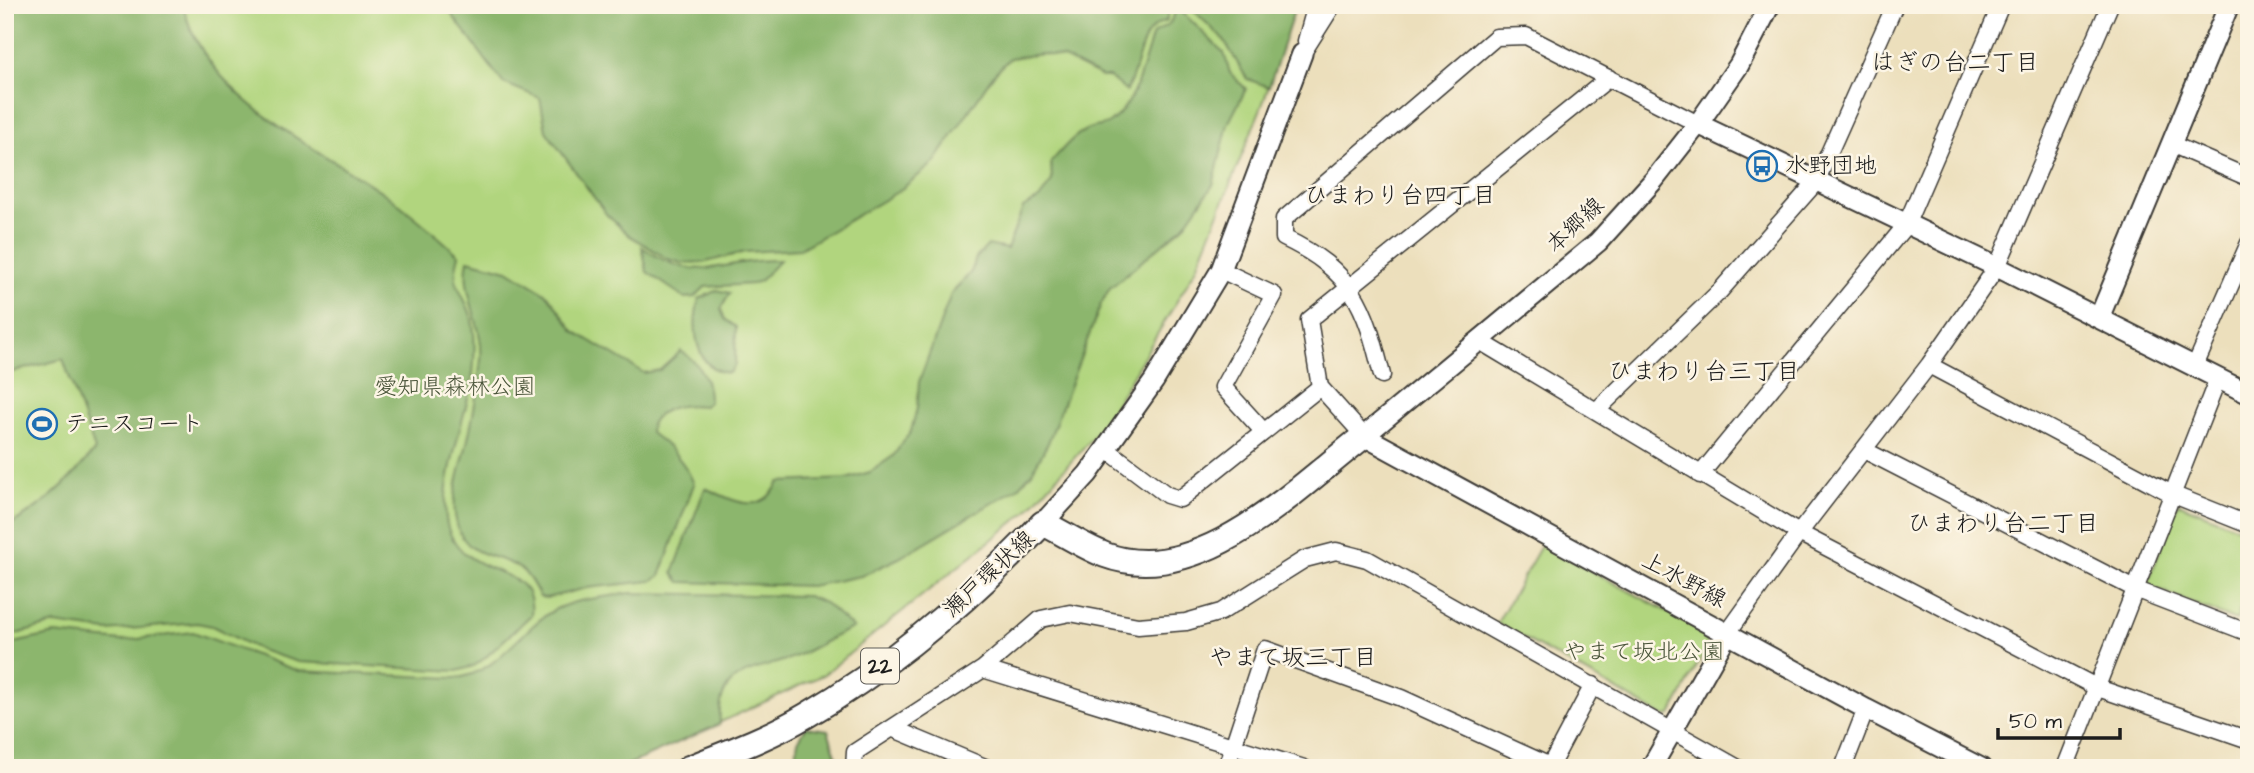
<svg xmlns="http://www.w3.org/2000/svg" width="2254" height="773" font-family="'Architects Daughter','Klee One',sans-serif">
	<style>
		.green { fill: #b1d57e; stroke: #66784d; stroke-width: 2 }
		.forest { fill: #8cb66d; stroke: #546944; stroke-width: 2 }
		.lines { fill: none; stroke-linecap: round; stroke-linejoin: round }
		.minor-casing { stroke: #3b3934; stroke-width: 19 }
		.tertiary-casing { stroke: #3b3934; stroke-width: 23 }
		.primary-casing { stroke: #3b3934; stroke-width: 28 }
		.minor { stroke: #fff; stroke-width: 16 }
		.tertiary { stroke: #fff; stroke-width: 19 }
		.primary { stroke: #fff; stroke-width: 24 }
		.labels { text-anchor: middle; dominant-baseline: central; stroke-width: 5; stroke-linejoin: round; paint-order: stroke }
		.shield { fill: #fcf5e5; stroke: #5f5d58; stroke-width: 2 }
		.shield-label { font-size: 21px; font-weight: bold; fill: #1c1c1c }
		.poi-label { font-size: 23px; fill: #1c1c1c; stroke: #fcf5e5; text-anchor: start }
		.street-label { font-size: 23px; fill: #1c1c1c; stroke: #fcf5e5 }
		.park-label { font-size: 23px; fill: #495439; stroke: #fcf5e5 }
		.neighbourhood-label { font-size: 24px; fill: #1c1c1c; stroke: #fcf5e5 }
	</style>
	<rect width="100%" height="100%" fill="#fcf5e5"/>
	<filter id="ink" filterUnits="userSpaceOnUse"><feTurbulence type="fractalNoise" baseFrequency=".0143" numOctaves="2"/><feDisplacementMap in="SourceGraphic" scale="14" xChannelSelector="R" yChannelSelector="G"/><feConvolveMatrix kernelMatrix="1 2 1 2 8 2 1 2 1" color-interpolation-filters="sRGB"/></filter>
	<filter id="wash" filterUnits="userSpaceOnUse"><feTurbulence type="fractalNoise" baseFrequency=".00686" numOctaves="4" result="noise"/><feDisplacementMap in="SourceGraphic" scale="28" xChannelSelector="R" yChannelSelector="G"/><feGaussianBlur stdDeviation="1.57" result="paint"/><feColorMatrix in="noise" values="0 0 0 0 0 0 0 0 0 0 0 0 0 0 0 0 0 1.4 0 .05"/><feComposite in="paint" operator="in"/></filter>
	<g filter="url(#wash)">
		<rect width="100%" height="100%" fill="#ecdfbc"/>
		<!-- green -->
		<path class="green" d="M5 5H1296L1263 103 1196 269 1102 427 1025 513 823 675 621 768H5Z
			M2178 503 2249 532V584L2236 621 2147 585Z
			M1542 544 1703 631 1708 645 1671 715 1663 716 1497 623Z"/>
		<!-- forest -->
		<path class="forest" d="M5 5H183C205 98 312 144 385 194 411 212 435 234 459 255 451 284 459 286 469 310 476 327 475 355 473 374 467 416 435 494 449 531 469 582 538 562 531 615L485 658 474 666 457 671 298 662 260 650 212 626 197 623 107 631 55 624 5 637V527C42 508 69 482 95 450L63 359 5 374Z
			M440 5H1171L1166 21C1137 28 1140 70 1126 91L1109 77H1102L1064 58 1043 54 1010 58 994 74 934 163 899 191 800 249 745 252 706 262 682 263 668 259 630 236 607 215 546 131 540 98 503 83 449 11Z
			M1188 5H1296L1269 87 1247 79 1224 40Z
			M1178 8 1224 53 1230 73 1246 89 1228 124 1213 185 1184 226 1110 288 1101 304 1048 443 1032 472 1019 487 899 558 861 576 811 586 680 582 673 573 705 488C733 500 761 518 779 482L846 479 870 472 893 456 911 431 917 408 919 382 951 294 971 272 976 258 988 245 1007 249 1023 208 1039 199 1052 181 1051 162C1063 149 1072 136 1088 129 1095 126 1103 127 1109 123 1138 102 1142 64 1153 34L1169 24Z
			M642 247C700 288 719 258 780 260L761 280 753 284 705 287 695 297 685 298 647 272Z
			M468 260 508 270 548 295 574 331 644 373 660 370 681 351C699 362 710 381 709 402L704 406C684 404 662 405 651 424L650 433C669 444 686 464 694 484L660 576 651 581 587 588 546 598 540 597C535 587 530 577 522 570 500 553 469 560 458 528 448 499 462 467 468 439 474 413 478 386 481 359 484 325 460 291 468 260Z
			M717 290 730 293 721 309 725 319 736 327 735 365 729 373C693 370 692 325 699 299Z
			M631 593 807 596 825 603 853 628C832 636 815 649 794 657 753 673 716 669 720 724L621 768H5V645L55 634 122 641 193 632 298 671 455 678C497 675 520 628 556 609 578 598 607 597 631 593Z
			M806 727 828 730 840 768H793L798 741Z"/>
	</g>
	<g filter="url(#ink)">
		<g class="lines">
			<!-- minor casing -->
			<g class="minor-casing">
				<path id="minor" d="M1306 41 1316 5
					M1302 54 1333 5
					M2171 144 2249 178
					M1221 270 1274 295 1223 387 1264 432
					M1478 340 1799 533 2098 688 2249 740
					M1929 365 2174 495 2249 525
					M2195 366 2249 243
					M1382 375C1365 305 1353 271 1284 238V219L1496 37 1526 36 1698 124
					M1596 411 1720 291 1816 182 1895 5
					M1364 436 1320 387 1309 320 1609 78
					M1106 449 1167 495 1180 499 1320 387
					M1864 450 2137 590 2249 633
					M1700 475 1906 225 2001 5
					M1729 631 1799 533 1929 365 1997 267 2110 5
					M983 669 1304 768
					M894 729 987 768
					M854 768 855 752 983 669 1041 619 1070 613 1138 626 1186 622 1221 612 1305 559 1336 551 1367 559 1738 768
					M1226 768 1265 649 1401 698 1550 766
					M1549 768 1593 685
					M1843 768 1866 709
					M2065 768 2218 378"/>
			</g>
			<!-- tertiary casing -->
			<g class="tertiary-casing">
				<path id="tertiary" d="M1770 5 1739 65 1698 124 1654 180 1598 242 1364 436 1866 709 1981 768
					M1698 124 1997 267 2249 394
					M2099 318 2229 5
					M1043 523 1088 474 1154 381 1221 270 1302 54
					M1651 768 1729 631"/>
			</g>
			<!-- primary casing -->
			<g class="primary-casing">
				<path id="primary" d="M689 768C729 752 770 737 807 715 895 664 973 596 1043 523 1063 533 1084 547 1105 555 1199 590 1296 488 1364 436"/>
			</g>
			<!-- minor -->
			<use href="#minor" class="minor"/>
			<!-- tertiary -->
			<use href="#tertiary" class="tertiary"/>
			<!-- primary -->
			<use href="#primary" class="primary"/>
		</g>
	</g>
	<!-- icons -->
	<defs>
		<g id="bus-ring" transform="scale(1.575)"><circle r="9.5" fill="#fcf5e5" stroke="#1f6fb2" stroke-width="1.5"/><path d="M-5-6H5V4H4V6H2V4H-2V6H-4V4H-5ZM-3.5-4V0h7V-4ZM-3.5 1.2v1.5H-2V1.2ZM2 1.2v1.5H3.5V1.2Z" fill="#1f6fb2"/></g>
		<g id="stadium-ring" transform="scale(1.575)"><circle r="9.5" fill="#fcf5e5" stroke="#1f6fb2" stroke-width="1.5"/><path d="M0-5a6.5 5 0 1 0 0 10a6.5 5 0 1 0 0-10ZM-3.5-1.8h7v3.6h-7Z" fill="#1f6fb2"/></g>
	</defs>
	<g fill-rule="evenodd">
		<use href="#bus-ring" x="1762" y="166"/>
		<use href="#stadium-ring" x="42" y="424"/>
	</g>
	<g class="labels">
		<!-- shield labels -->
		<rect class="shield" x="861" y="648.5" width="38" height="35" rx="5"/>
		<g class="shield-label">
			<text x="880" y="666">22</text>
		</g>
		<!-- poi labels -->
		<g class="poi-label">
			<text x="1785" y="166">水野団地</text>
			<text x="65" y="424">テニスコート</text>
		</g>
		<!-- street labels -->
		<g class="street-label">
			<text transform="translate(1575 225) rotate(-43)">本郷線</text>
			<text transform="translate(989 574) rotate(-43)">瀬戸環状線</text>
			<text transform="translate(1684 580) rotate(28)">上水野線</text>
		</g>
		<!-- park labels -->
		<g class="park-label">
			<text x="455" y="387">愛知県森林公園</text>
			<text x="1644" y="652">やまて坂北公園</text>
		</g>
		<!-- neighbourhood labels -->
		<g class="neighbourhood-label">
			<text x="1955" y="63">はぎの台二丁目</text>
			<text x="1400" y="196">ひまわり台四丁目</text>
			<text x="1704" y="372">ひまわり台三丁目</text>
			<text x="2003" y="524">ひまわり台二丁目</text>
			<text x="1293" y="658">やまて坂三丁目</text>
		</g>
	</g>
	<!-- margin -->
	<rect width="2254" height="773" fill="none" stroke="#fcf5e5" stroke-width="28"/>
	<!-- scale -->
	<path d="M1998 728v10h122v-10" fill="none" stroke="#1c1c1c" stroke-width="3.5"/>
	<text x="2009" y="728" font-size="21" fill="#1c1c1c" stroke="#fcf5e5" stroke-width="5" paint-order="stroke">50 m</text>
</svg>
